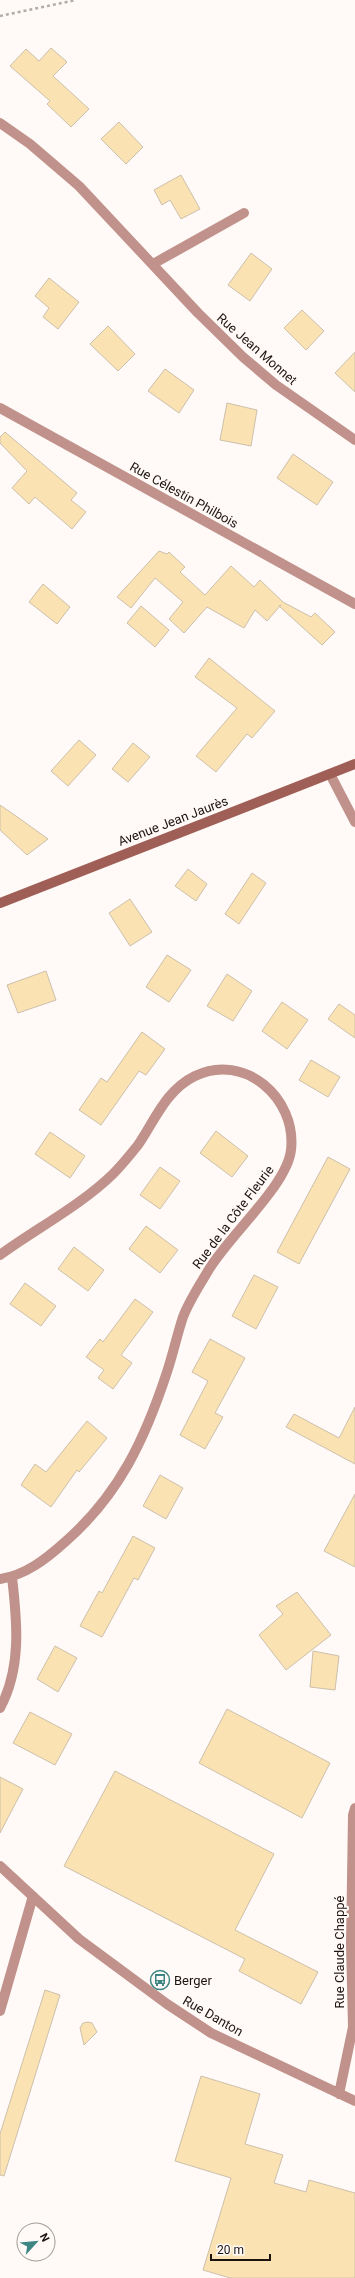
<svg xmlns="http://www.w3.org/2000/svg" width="355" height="2278" font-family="Roboto,sans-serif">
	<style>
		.building { fill: #fbe2b3; stroke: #ccc0ab }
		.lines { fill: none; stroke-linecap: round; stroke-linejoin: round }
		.path { stroke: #b2aca8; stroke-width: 2.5; stroke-dasharray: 3 3; stroke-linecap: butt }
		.minor { stroke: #c0928b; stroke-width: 10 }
		.secondary { stroke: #9f5e56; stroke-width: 10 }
		.labels { text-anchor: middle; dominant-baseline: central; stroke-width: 4; stroke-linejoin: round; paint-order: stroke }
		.street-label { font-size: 13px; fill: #1c140f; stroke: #fffaf7 }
		.poi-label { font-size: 13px; fill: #1c140f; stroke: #fffaf7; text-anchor: start }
	</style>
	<rect width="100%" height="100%" fill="#fffaf7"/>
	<!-- building -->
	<path class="building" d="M51 48 67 62 53 76 89 109 71 127 47 104 50 101 10 66 26 49 39 61Z
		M119 122 143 147 126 164 101 139Z
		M181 175 200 209 181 219 170 200 162 205 154 190Z
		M251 253 272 269 250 301 228 285Z
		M49 278 79 302 58 329 43 317 49 308 35 296Z
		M302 310 324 331 306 350 284 328Z
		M108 326 135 354 118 371 90 344Z
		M355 352V392L335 373Z
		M165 369 194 390 179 413 148 391Z
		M227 403 257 410 251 446 220 440Z
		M5 432 77 493 71 500 86 512 72 529 35 497 29 504 12 488 27 471 0 443V437Z
		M293 454 333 482 317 505 277 478Z
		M159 551 167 554 169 552 185 567 180 572 205 595 231 566 254 587 260 580 283 602 311 617 315 613 335 632 322 645 279 606 281 605 267 621 255 610 244 628 207 607 184 633 169 619 183 602 155 578 131 608 117 597Z
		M43 584 70 607 57 624 29 602Z
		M141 606 169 630 155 647 127 623Z
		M209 658 275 711 252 738 247 734 216 772 196 756 237 708 195 677Z
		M79 740 96 755 68 786 51 771Z
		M133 743 150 757 128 782 112 769Z
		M0 805 16 816 48 839 27 855 0 830Z
		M188 869 207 884 196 901 175 886Z
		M252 873 266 883 239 924 225 914Z
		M130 899 152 932 130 946 109 913Z
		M167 955 191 970 169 1002 146 987Z
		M46 971 56 1000 18 1013 7 985Z
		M227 974 252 991 233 1021 207 1006Z
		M282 1002 308 1020 287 1049 262 1031Z
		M339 1004 355 1015V1038L328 1019Z
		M142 1032 165 1049 146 1075 139 1071 101 1125 79 1110 101 1078 107 1082Z
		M311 1060 340 1077 328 1097 299 1080Z
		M216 1131 248 1156 232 1177 200 1153Z
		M50 1132 85 1156 70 1178 35 1154Z
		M328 1157 350 1169 299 1264 277 1252Z
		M160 1167 180 1181 160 1209 140 1195Z
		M146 1226 178 1250 160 1273 129 1249Z
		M74 1247 104 1270 88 1291 58 1269Z
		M254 1275 278 1287 256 1329 232 1316Z
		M25 1283 56 1306 41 1326 10 1304Z
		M135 1299 153 1312 121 1355 132 1363 113 1389 98 1378 104 1370 86 1357 100 1339 103 1342Z
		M210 1339 245 1358 215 1413 223 1417 205 1449 180 1435 208 1381 192 1372Z
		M355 1407V1464L286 1427 294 1414 339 1438Z
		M87 1421 107 1438 79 1472 77 1470 51 1507 21 1485 35 1464 46 1472Z
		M160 1475 183 1488 166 1519 143 1506Z
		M355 1494V1567L324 1551Z
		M133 1536 155 1548 138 1580 134 1578 102 1637 80 1626 99 1591 102 1593Z
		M297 1592 331 1635 286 1670 259 1635 283 1614 276 1606Z
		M55 1646 77 1658 58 1692 37 1679Z
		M313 1651 339 1656 335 1690 310 1687Z
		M227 1709 330 1763 302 1818 199 1763Z
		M30 1712 72 1734 55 1765 13 1743Z
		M115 1771 274 1854 235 1930 318 1972 301 2004 239 1971 245 1959 64 1866Z
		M0 1777 23 1789 0 1833Z
		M45 1990 60 1995 4 2176 0 2175V2134Z
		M88 2022 92 2023 97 2032 84 2045 80 2028 83 2023Z
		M201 2076 260 2094 245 2144 283 2155 274 2183 306 2192 309 2180 355 2193V2278H230L203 2270 231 2178 175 2161Z"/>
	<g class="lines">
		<!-- path -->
		<path class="path" d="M0 16 76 0"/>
		<!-- minor -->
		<path class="minor" d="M0 123 30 144 79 186 198 313 243 357 276 385 355 440
			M153 264 244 213
			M0 408 355 604
			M330 774 355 822
			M0 1255C37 1228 80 1206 113 1174 122 1165 130 1155 138 1145 155 1120 166 1090 195 1076 244 1052 297 1098 291 1150 287 1186 228 1236 208 1271 199 1286 189 1301 183 1317 177 1335 173 1354 167 1372 145 1439 119 1495 65 1542 46 1559 26 1575 0 1579
			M0 1708C22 1668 17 1620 12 1577
			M0 1866 79 1939 167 2004 211 2033 355 2101
			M0 2011 33 1896
			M339 2094 353 2027 351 1944 353 1815 355 1808"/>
		<!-- secondary -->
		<path class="secondary" d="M0 903 355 764"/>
	</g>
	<!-- icons -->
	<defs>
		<g id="bus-ring" transform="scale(1)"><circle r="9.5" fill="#fffaf7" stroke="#3e8684" stroke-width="1.5"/><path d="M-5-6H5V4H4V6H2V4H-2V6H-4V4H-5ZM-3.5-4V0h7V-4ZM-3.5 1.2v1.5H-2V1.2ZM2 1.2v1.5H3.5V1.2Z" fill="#3e8684"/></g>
	</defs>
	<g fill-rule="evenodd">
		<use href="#bus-ring" x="160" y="1980"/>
	</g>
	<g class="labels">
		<!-- street labels -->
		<g class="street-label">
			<text transform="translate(257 349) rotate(41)">Rue Jean Monnet</text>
			<text transform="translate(184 495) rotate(29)">Rue Célestin Philbois</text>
			<text transform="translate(173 821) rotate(-21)">Avenue Jean Jaurès</text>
			<text transform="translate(233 1217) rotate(-53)">Rue de la Côte Fleurie</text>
			<text transform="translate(339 1952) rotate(-90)">Rue Claude Chappé</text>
			<text transform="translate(213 2016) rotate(30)">Rue Danton</text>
		</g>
		<!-- poi labels -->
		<g class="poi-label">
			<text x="174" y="1980">Berger</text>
		</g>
	</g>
	<!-- north arrow -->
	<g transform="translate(36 2242) rotate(63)"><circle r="19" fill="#fffaf7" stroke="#a49e9a"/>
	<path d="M0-3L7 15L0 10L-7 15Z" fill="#3e8684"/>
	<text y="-6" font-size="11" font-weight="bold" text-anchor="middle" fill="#1c140f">N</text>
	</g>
	<!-- scale -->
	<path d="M211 2254v6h59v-6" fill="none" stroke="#1c140f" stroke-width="2"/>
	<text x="217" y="2254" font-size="12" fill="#1c140f" stroke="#fffaf7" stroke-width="3" paint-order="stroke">20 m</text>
</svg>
